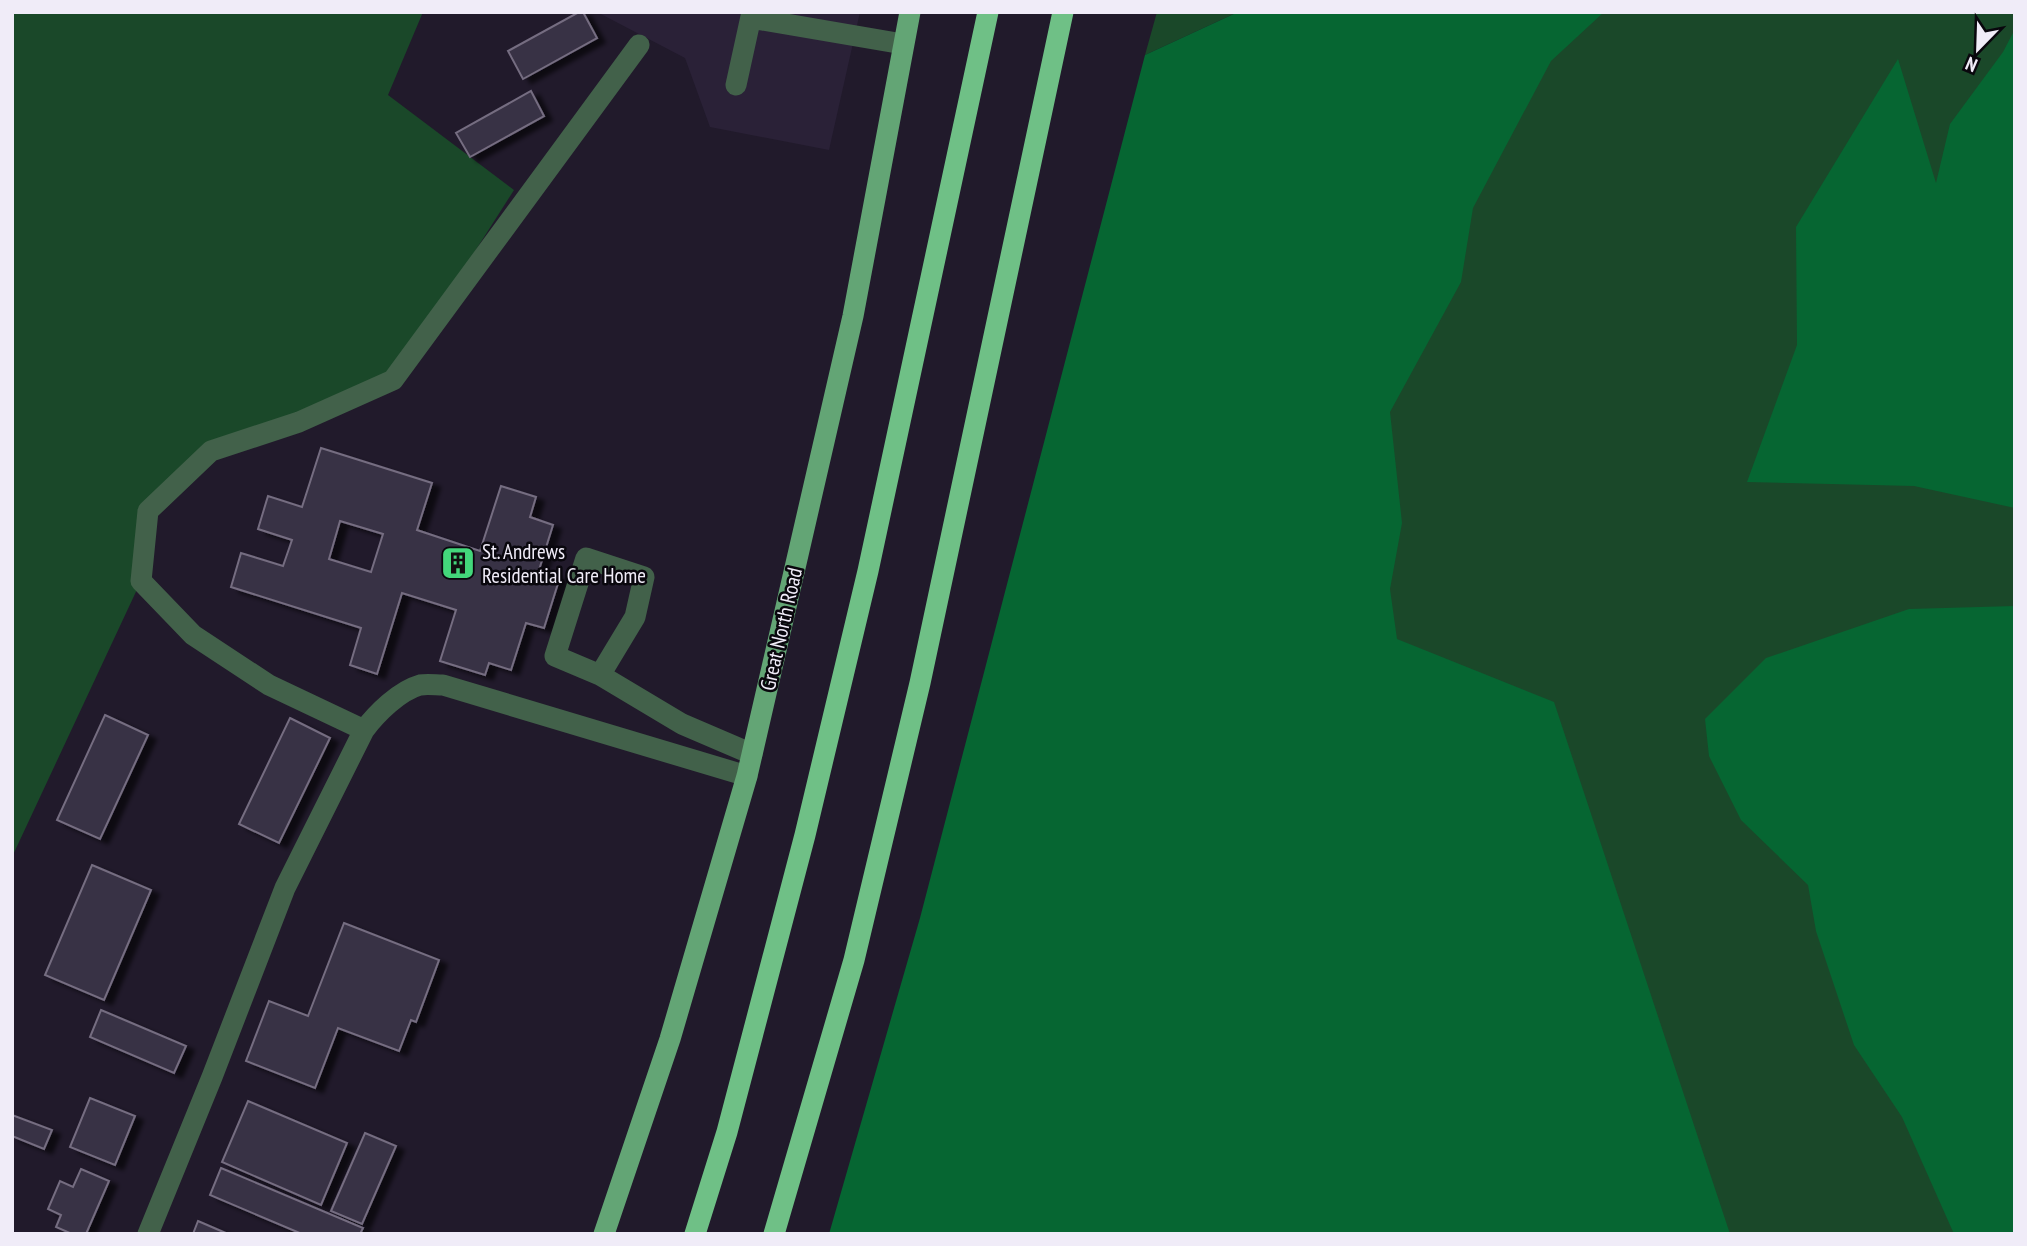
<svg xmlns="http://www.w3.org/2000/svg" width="2027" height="1246" font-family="'PT Sans Narrow',sans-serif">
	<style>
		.built { fill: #2a2137 }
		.green { fill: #1a4829 }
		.forest { fill: #066632 }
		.building { fill: #393244; stroke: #756d81; stroke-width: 2; fill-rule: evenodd; filter: url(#shadow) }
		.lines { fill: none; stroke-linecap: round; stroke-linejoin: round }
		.minor { stroke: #42614a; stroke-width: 21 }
		.major { stroke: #63a575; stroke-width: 21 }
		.highway { stroke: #6fc086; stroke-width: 21 }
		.labels { text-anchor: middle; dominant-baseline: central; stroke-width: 5; stroke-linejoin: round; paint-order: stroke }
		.poi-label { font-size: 21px; fill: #f0ecf8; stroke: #09070d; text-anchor: start }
		.street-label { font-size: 21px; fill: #f0ecf8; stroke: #09070d }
	</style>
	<defs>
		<filter id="shadow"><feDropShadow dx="8" dy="4.5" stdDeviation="2" flood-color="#0009"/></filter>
	</defs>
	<rect width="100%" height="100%" fill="#211a2b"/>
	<!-- built -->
	<path class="built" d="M597 12H860L829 150 710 127 685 58Z"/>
	<!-- green -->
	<path class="green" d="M12 12H423L388 95 514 190 393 380 211 451 148 511 141 581 12 857Z
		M1157 12H1238L1145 55Z
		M1529 12H2015V1234H1401L1297 485Z"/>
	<!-- forest -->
	<path class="forest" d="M1238 12H1604L1551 61 1473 208 1461 282 1390 412 1402 523 1390 589 1397 639 1554 702 1730 1234H829L920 918 1145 55Z
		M2015 29V508L1914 486 1747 482 1797 345 1796 227 1898 59 1936 183 1950 124 2003 52Z
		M2015 606V1234H1954L1902 1117 1854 1045 1816 931 1808 885 1741 820 1709 756 1705 719 1766 658 1909 609Z"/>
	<!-- building -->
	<path class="building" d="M579 12H583L597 38 523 79 508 51Z
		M531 91 544 116 470 157 456 133Z
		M321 448 432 483 417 530 480 551 501 486 536 497 530 517 553 525 539 570 560 577 544 628 526 623 511 670 489 663 485 675 440 661 456 610 402 593 377 674 350 665 361 628 231 587 241 553 283 566 292 540 258 529 268 496 302 507ZM340 521 383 534 371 572 329 559Z
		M105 715 148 735 100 839 57 820Z
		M290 718 330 738 279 843 239 824Z
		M92 865 151 890 104 1000 45 975Z
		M344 923 439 960 416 1022 411 1020 399 1051 338 1028 315 1088 246 1061 269 1001 308 1016Z
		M101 1010 186 1046 174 1073 90 1037Z
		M90 1098 135 1116 115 1165 70 1147Z
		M248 1101 347 1143 321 1205 222 1162Z
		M12 1115 52 1130 44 1149 12 1136Z
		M365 1133 396 1146 362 1224 331 1211Z
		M221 1168 363 1228 360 1234H302L210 1195Z
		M81 1169 109 1181 86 1234H72L56 1227 61 1215 48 1209 60 1181 73 1187Z
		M198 1221 228 1234H193Z"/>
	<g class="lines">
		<!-- minor -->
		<path class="minor" d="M751 18 903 44
			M639 45 393 380 299 422 211 451 148 511 141 581 193 635 269 685 364 730C377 713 399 691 420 685 427 684 436 685 443 685L747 776
			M736 85 752 12
			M600 675 635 617 644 577 586 558 555 656 600 675 682 724 752 754
			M148 1234 212 1077 285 888 364 730"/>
		<!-- major -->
		<path class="major" d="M604 1234 670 1039 747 776 853 316 910 12"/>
		<!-- highway -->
		<path class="highway" d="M695 1234 727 1132 805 835 868 571 988 12
			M774 1234 854 960 920 683 1063 12"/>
	</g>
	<!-- icons -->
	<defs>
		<g id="building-square" transform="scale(1.75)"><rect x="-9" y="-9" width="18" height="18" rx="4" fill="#43d77b" stroke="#09070d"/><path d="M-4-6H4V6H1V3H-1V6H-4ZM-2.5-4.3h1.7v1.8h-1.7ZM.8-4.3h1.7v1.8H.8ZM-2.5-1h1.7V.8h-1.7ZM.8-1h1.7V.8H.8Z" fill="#111"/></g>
	</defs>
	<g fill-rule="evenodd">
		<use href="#building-square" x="458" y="563"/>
	</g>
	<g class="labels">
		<!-- poi labels -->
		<g class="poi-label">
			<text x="482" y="551">St. Andrews<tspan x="482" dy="24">Residential Care Home</tspan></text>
		</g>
		<!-- street labels -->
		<g class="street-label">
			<text transform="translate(781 629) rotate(-77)">Great North Road</text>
		</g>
	</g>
	<!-- border -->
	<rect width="2027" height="1246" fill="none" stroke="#f0ecf8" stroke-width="28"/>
	<!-- north arrow -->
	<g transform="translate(1978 49) rotate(203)" stroke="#09070d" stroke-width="5" paint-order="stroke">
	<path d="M0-5L12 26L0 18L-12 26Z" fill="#f0ecf8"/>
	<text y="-10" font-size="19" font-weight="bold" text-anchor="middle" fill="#f0ecf8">N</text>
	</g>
</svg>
